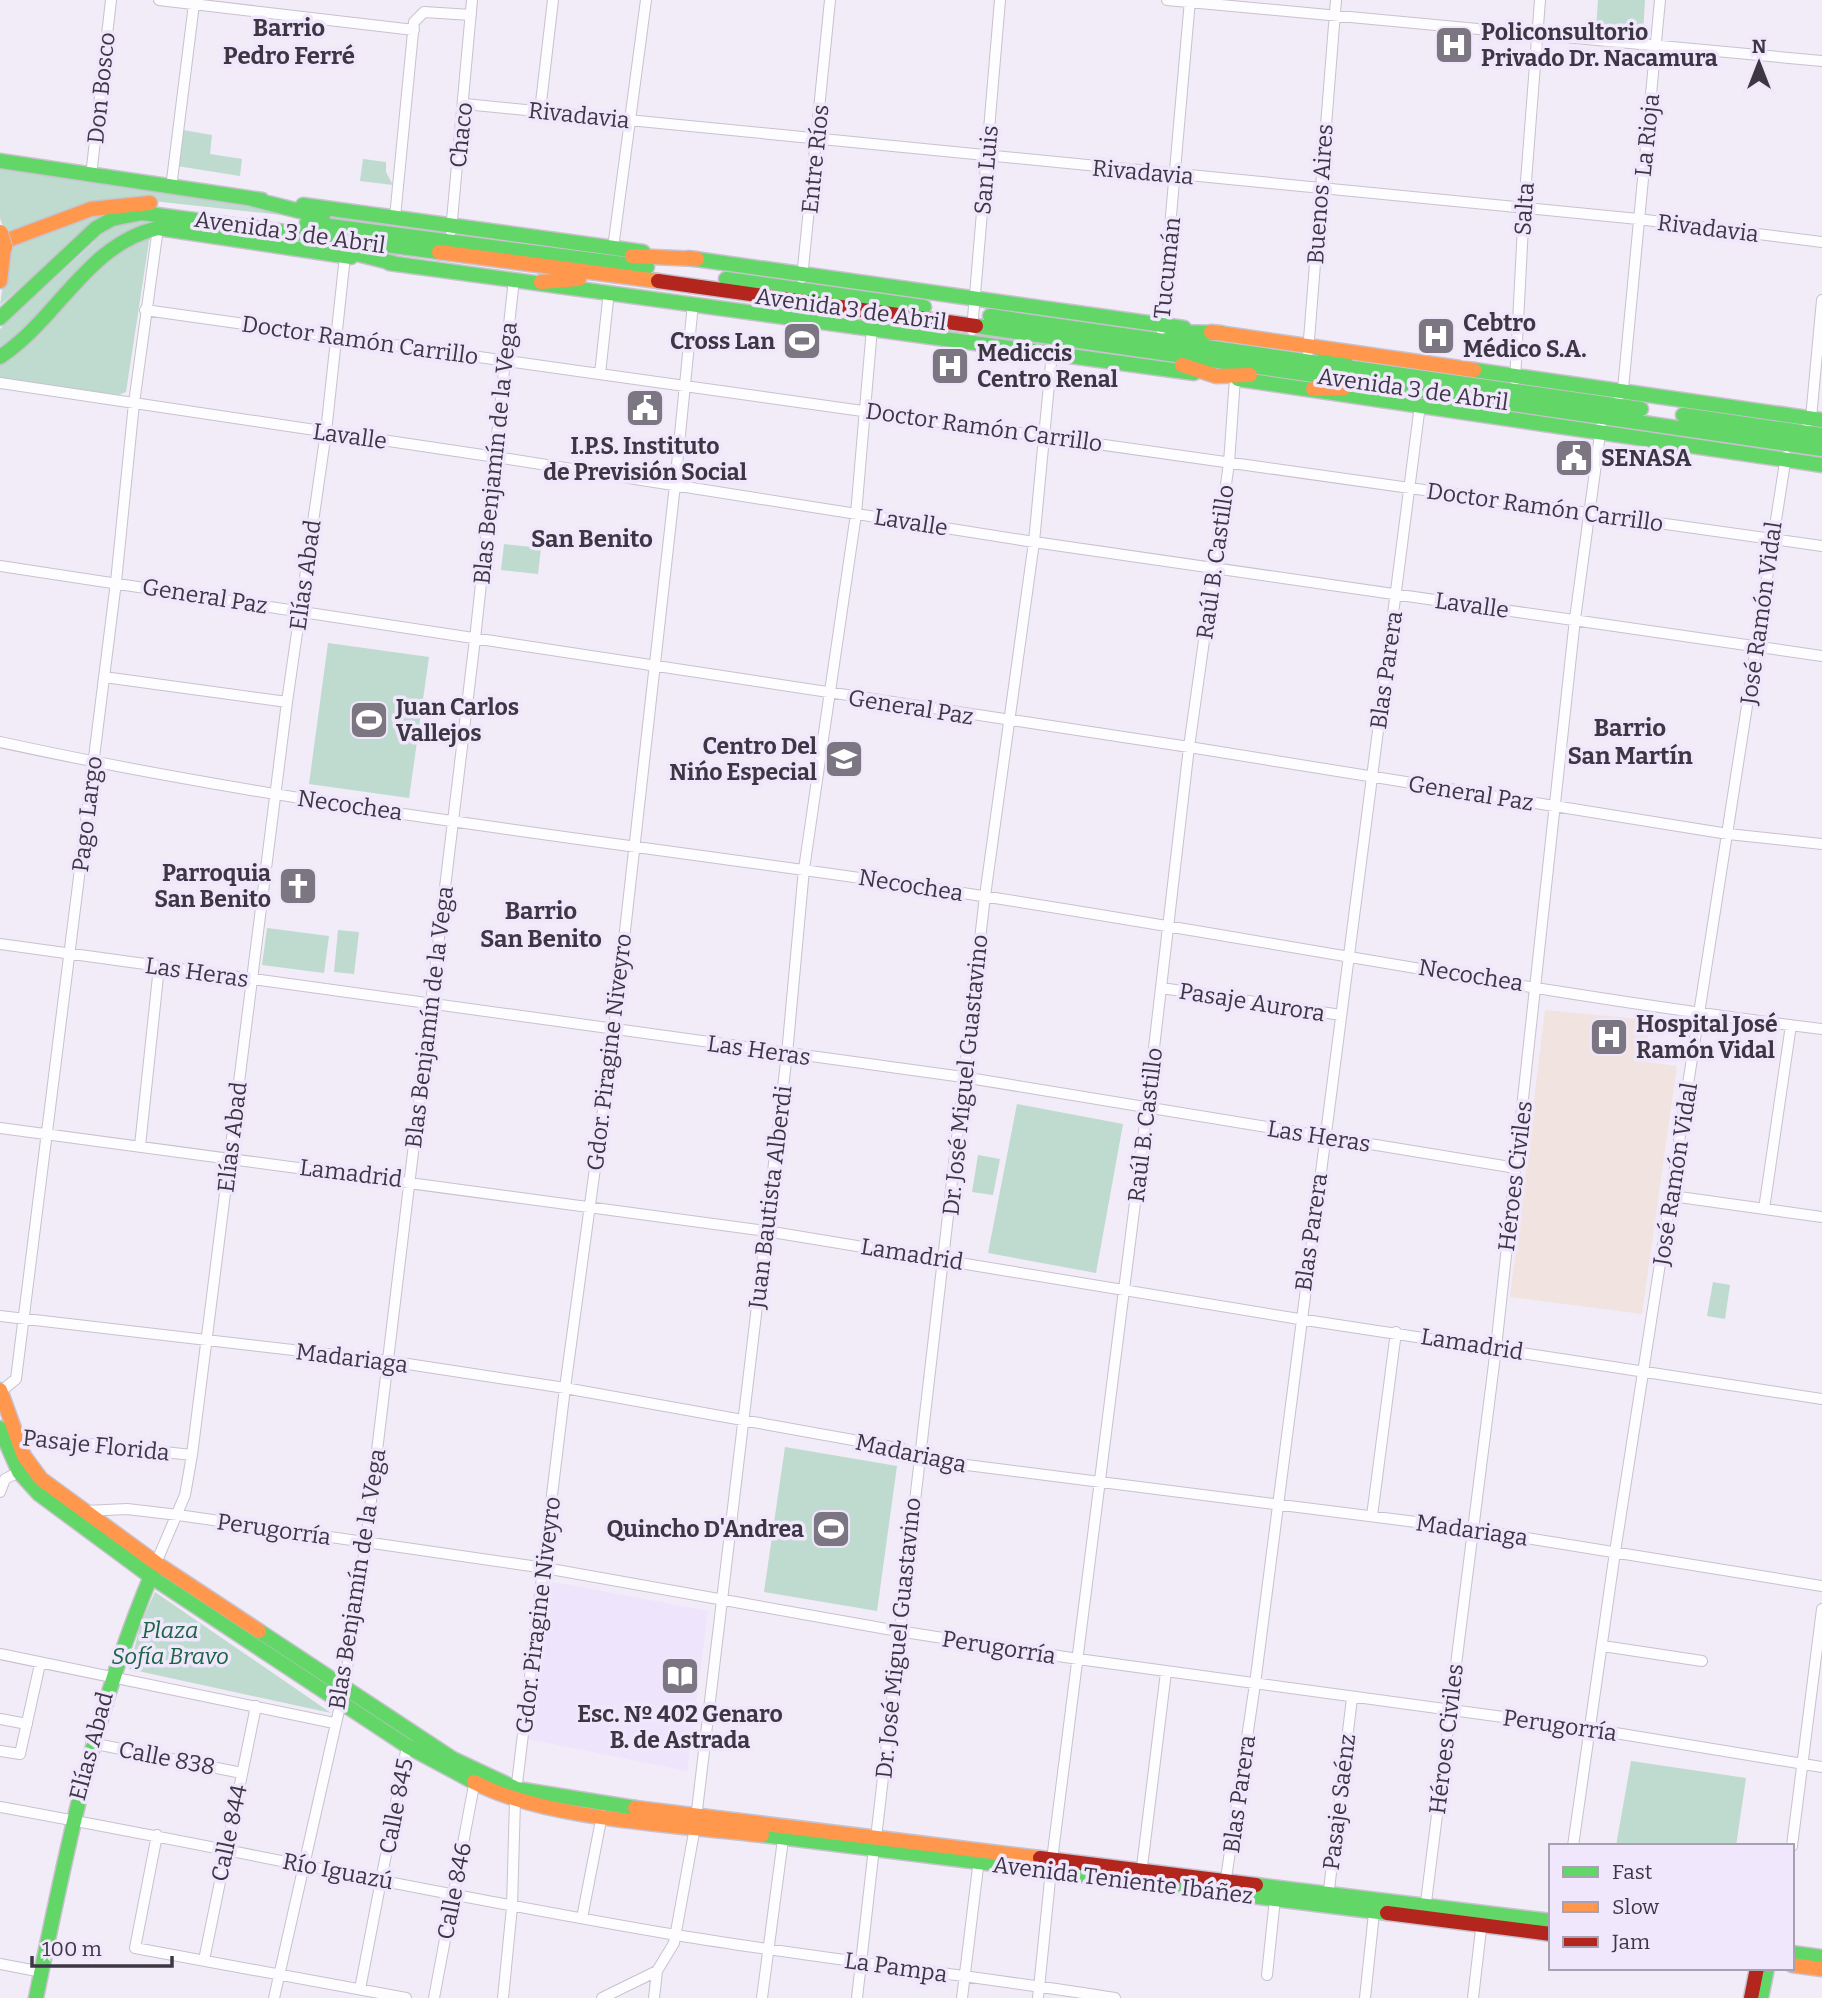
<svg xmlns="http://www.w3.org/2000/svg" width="1822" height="1998" font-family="Bitter,serif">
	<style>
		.built { fill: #eee4fb }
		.medical { fill: #f1e4e0 }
		.green { fill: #bfdacf }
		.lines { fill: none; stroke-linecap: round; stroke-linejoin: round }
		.street-casing { stroke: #c7c2cd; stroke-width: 12 }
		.fast-casing { stroke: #c7c2cd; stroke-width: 17 }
		.slow-casing { stroke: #c7c2cd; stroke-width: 17 }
		.jam-casing { stroke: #c7c2cd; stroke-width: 17 }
		.street { stroke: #fdfcfe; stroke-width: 10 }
		.fast { stroke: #63d668; stroke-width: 14 }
		.slow { stroke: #ff974d; stroke-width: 14 }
		.jam { stroke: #b3261e; stroke-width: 14 }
		.slow-bridge-casing { stroke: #c7c2cd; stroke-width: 18; stroke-linecap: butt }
		.slow-bridge { stroke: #ff974d; stroke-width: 16 }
		.labels { text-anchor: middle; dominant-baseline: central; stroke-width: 7; stroke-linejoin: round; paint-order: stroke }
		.poi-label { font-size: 23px; font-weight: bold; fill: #3d3744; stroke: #f0e7fc; text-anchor: start }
		.street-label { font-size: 23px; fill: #3d3744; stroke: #f0e7fc }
		.park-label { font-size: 23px; font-style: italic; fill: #1c6446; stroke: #f0e7fc }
		.neighbourhood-label { font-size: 24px; font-weight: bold; fill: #3d3744; stroke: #f0e7fc }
	</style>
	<rect width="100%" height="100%" fill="#f1ecf7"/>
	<!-- built -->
	<path class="built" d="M553 1582 708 1611 687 1771 528 1739 548 1588Z"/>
	<!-- medical -->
	<path class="medical" d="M1545 1010 1649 1020 1646 1062 1677 1066 1642 1314 1510 1297Z"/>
	<!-- green -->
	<path class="green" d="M1598 0H1645L1643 33 1596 30Z
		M183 130 212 135 210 154 242 159 240 176 177 166Z
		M363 159 386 162V172L393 185 360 181Z
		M0 167 274 208 319 219 144 200 7 238 0 218Z
		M129 206 82 235 0 305 9 243 80 214Z
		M132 219 219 229 136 228 0 354V329L94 242 102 230Z
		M150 235 126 392 119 395 0 378V364L14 355 117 245Z
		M504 544 541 548 538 574 501 570Z
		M328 643 429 657 409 798 309 784Z
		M267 928 329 936 324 973 262 965Z
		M338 930 359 932 354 974 334 972Z
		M1017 1104 1123 1124 1096 1273 988 1253Z
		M978 1155 1000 1159 993 1195 972 1192Z
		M1713 1282 1730 1285 1725 1319 1707 1316Z
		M785 1447 897 1466 877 1611 764 1592Z
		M155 1592 331 1713 129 1669 141 1623Z
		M1631 1761 1746 1778 1736 1846H1616Z"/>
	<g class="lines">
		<!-- street casing -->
		<g class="street-casing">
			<path id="street" d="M159 0 414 30
				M1167 0 1822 61
				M465 104 1638 219 1822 242
				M540 111 553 0
				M91 176 111 0
				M171 188 194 4
				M395 217 414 22 424 12 471 15
				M451 231 472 0
				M613 248 646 0
				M802 278 830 0
				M145 310 1822 546
				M1161 329 1190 0
				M972 330 1000 0
				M1308 352 1336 0
				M600 374 609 291
				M1515 380 1524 207 1540 0
				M0 383 496 457 1034 542 1822 656
				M1619 396 1623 389 1660 0
				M1807 423 1811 418 1822 300
				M0 566 1189 747 1728 834 1822 844
				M104 677 287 702
				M0 742C311 810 629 843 943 890 1236 934 1528 993 1822 1029
				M0 944 963 1077 1516 1168
				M1162 988 1341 1015
				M0 1128 766 1231 1299 1319 1822 1399
				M140 1146 159 967
				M1672 1196 1822 1217
				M1764 1209 1791 1025
				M0 1316 388 1361 565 1388 903 1449 935 1461 1471 1529 1822 1586
				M0 1392 16 1379 116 582 134 403 158 228
				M14 1436 192 1455
				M0 1492 5 1479 23 1470
				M85 1511 127 1509 178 1515 545 1568 898 1631 1078 1659 1591 1729 1822 1767
				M1372 1516 1396 1332
				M156 1563 185 1495 192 1455 287 702 326 432 345 256
				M1603 1646 1702 1661
				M0 1654 334 1723
				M0 1719 27 1724
				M91 1743 242 1773
				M0 1751 20 1754 40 1664
				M0 1807C226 1848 450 1897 676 1935 822 1959 969 1975 1115 1998
				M157 1835 135 1948 406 1998
				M876 1838 985 896 1034 542 1052 353
				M1573 1846 1615 1552 1786 456
				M1792 1846 1822 1609
				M1141 1875 1166 1672
				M1225 1885 1255 1684 1420 405
				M1328 1898 1352 1698
				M1425 1910 1496 1348 1575 619 1601 427
				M582 1918 602 1815
				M204 1960 256 1706
				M0 1964 42 1972
				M1267 1975 1275 1899
				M360 1989 407 1746
				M274 1998 344 1688 366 1542 475 639 514 279
				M434 1998 474 1785
				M503 1998 512 1907 515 1800 565 1388 614 1029 675 485 693 304
				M602 1998 657 1971 674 1943 695 1827 787 1054 804 869 856 514 872 328
				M654 1998 657 1971
				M762 1998 784 1832
				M857 1998 874 1848
				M962 1998 979 1859
				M1038 1998 1052 1860 1147 1108 1189 747 1229 463 1235 378
				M1365 1998 1374 1913
				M1473 1998 1482 1921"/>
		</g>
		<!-- fast casing -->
		<g class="fast-casing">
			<path id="fast" d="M0 161 262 200
				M252 199 323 217
				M303 205 643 252
				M307 223 647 267
				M341 250 397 264
				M688 258 1184 328
				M389 263 1194 373
				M726 279 924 307
				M990 316 1641 409
				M0 318 96 228 112 219 142 213 439 252
				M976 326 1822 449
				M1172 332 1221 333
				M1318 348 1345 359
				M0 357C58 319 87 244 158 228L351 257
				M1474 370 1822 420
				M1238 379 1822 465
				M1683 415 1822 435
				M0 1428 19 1472 39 1494 150 1576 407 1746 474 1782
				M259 1631 453 1759 517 1789 635 1808
				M762 1835 1387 1913
				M1256 1885 1551 1921
				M1792 1953 1822 1957
				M36 1998C66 1851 95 1707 154 1569
				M1761 1998 1767 1968"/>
		</g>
		<!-- slow casing -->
		<g class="slow-casing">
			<path id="slow" d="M0 243 91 209 150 203
				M439 252 658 281
				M632 256 697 259
				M0 281 4 247
				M541 282 579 279
				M1211 332 1474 370
				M1182 365 1216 376 1250 375
				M1313 389 1344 388
				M0 1390 24 1456 41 1479 156 1563 259 1631
				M474 1782C545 1820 679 1825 762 1835
				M635 1808 1040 1858
				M1792 1965 1822 1969"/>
		</g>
		<!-- jam casing -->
		<g class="jam-casing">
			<path id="jam" d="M658 281 976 326
				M1040 1858 1256 1885
				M1387 1913 1551 1934
				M1751 1998 1757 1968"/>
		</g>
		<!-- street -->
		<use href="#street" class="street"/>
		<!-- fast -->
		<use href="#fast" class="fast"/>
		<!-- slow -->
		<use href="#slow" class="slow"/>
		<!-- jam -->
		<use href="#jam" class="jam"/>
		<!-- slow-bridge casing -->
		<g class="slow-bridge-casing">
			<path id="slow-bridge" d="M0 233 4 247"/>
		</g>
		<!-- slow-bridge -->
		<use href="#slow-bridge" class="slow-bridge"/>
	</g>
	<!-- icons -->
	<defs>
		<g id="hospital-square" transform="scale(2.0125)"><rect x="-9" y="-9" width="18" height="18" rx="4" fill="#7c7683" stroke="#f0e7fc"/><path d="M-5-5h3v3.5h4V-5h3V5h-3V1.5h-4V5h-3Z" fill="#fff"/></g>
		<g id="stadium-square" transform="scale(2.0125)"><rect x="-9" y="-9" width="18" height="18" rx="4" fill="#7c7683" stroke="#f0e7fc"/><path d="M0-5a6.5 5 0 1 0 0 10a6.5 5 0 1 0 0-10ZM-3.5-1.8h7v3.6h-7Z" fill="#fff"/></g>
		<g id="civic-square" transform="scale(2.0125)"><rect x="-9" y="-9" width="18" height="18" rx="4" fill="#7c7683" stroke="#f0e7fc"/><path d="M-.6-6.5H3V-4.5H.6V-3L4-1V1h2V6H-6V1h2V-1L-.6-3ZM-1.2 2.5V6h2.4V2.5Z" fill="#fff"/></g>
		<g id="school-square" transform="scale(2.0125)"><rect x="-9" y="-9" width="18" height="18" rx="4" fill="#7c7683" stroke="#f0e7fc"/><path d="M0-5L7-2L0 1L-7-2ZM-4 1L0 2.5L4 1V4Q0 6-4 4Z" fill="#fff"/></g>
		<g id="church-square" transform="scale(2.0125)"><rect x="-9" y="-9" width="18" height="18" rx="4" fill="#7c7683" stroke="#f0e7fc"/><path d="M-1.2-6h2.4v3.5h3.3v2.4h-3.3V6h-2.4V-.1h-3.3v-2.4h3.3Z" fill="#fff"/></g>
		<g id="library-square" transform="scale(2.0125)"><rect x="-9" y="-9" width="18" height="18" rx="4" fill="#7c7683" stroke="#f0e7fc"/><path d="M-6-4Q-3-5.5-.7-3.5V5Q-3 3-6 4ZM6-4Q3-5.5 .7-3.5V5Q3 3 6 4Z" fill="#fff"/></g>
	</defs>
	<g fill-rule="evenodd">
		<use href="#hospital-square" x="1454" y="45"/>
		<use href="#hospital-square" x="1436" y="336"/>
		<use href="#stadium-square" x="802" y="341"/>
		<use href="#hospital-square" x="950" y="366"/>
		<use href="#civic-square" x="645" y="408"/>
		<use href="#civic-square" x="1574" y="458"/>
		<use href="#stadium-square" x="369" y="720"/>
		<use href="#school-square" x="844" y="759"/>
		<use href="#church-square" x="298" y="886"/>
		<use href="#hospital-square" x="1609" y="1037"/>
		<use href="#stadium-square" x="831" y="1529"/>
		<use href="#library-square" x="680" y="1676"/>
	</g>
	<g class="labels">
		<!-- poi labels -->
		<g class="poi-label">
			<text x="1481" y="32">Policonsultorio<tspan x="1481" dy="26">Privado Dr. Nacamura</tspan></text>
			<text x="1463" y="323">Cebtro<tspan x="1463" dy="26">Médico S.A.</tspan></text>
			<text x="775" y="341" text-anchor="end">Cross Lan</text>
			<text x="977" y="353">Mediccis<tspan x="977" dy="26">Centro Renal</tspan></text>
			<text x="645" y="446" text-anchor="middle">I.P.S. Instituto<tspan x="645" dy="26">de Previsión Social</tspan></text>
			<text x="1601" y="458">SENASA</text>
			<text x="396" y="707">Juan Carlos<tspan x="396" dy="26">Vallejos</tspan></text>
			<text x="817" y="746" text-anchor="end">Centro Del<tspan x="817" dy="26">Nińo Especial</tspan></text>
			<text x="271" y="873" text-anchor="end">Parroquia<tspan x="271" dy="26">San Benito</tspan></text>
			<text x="1636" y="1024">Hospital José<tspan x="1636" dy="26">Ramón Vidal</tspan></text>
			<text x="804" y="1529" text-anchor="end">Quincho D'Andrea</text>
			<text x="680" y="1714" text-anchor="middle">Esc. Nº 402 Genaro<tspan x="680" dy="26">B. de Astrada</tspan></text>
		</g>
		<!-- street labels -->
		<g class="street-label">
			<text transform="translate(101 88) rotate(-84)">Don Bosco</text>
			<text transform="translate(579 115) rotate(6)">Rivadavia</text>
			<text transform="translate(461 135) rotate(-84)">Chaco</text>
			<text transform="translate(1647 135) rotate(-84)">La Rioja</text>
			<text transform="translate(815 159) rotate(-84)">Entre Ríos</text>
			<text transform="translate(986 170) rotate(-85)">San Luis</text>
			<text transform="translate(1143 172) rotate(5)">Rivadavia</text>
			<text transform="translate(1320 194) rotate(-86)">Buenos Aires</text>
			<text transform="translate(1524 209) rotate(-86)">Salta</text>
			<text transform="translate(1708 228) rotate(7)">Rivadavia</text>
			<text transform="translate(290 232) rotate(8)">Avenida 3 de Abril</text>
			<text transform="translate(1167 268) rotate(-84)">Tucumán</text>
			<text transform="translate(851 309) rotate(8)">Avenida 3 de Abril</text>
			<text transform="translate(360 340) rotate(8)">Doctor Ramón Carrillo</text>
			<text transform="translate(1413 389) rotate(8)">Avenida 3 de Abril</text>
			<text transform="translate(984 427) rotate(8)">Doctor Ramón Carrillo</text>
			<text transform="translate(350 436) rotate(8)">Lavalle</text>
			<text transform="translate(495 453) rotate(-84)">Blas Benjamín de la Vega</text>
			<text transform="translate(1545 507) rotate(8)">Doctor Ramón Carrillo</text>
			<text transform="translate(911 522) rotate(9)">Lavalle</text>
			<text transform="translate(1215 562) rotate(-82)">Raúl B. Castillo</text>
			<text transform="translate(305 575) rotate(-82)">Elías Abad</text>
			<text transform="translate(205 596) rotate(9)">General Paz</text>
			<text transform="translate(1472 605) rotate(8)">Lavalle</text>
			<text transform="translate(1761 613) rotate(-82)">José Ramón Vidal</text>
			<text transform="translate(1386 670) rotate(-82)">Blas Parera</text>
			<text transform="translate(911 707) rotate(9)">General Paz</text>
			<text transform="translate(1471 793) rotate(9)">General Paz</text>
			<text transform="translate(350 805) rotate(8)">Necochea</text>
			<text transform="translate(87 814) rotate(-83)">Pago Largo</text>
			<text transform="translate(911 885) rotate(9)">Necochea</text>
			<text transform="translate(197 972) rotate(8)">Las Heras</text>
			<text transform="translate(1471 975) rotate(9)">Necochea</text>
			<text transform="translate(1252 1002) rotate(9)">Pasaje Aurora</text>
			<text transform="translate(429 1017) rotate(-83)">Blas Benjamín de la Vega</text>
			<text transform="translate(759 1050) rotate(8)">Las Heras</text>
			<text transform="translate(609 1052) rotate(-83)">Gdor. Piragine Niveyro</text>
			<text transform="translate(965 1075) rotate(-84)">Dr. José Miguel Guastavino</text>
			<text transform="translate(1145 1125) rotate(-83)">Raúl B. Castillo</text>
			<text transform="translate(1319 1136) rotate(9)">Las Heras</text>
			<text transform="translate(232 1137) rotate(-83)">Elías Abad</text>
			<text transform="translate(351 1173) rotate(7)">Lamadrid</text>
			<text transform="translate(1675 1174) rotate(-81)">José Ramón Vidal</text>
			<text transform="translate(1515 1176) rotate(-83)">Héroes Civiles</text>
			<text transform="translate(770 1197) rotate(-83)">Juan Bautista Alberdi</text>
			<text transform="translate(1311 1232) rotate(-82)">Blas Parera</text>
			<text transform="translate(912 1254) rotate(9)">Lamadrid</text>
			<text transform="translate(1472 1344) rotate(9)">Lamadrid</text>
			<text transform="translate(352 1358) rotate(7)">Madariaga</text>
			<text transform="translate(96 1445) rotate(6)">Pasaje Florida</text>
			<text transform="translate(911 1453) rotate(12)">Madariaga</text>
			<text transform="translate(274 1529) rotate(8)">Perugorría</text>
			<text transform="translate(1472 1530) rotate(8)">Madariaga</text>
			<text transform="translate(357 1579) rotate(-81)">Blas Benjamín de la Vega</text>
			<text transform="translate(538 1615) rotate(-83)">Gdor. Piragine Niveyro</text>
			<text transform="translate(898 1638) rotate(-84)">Dr. José Miguel Guastavino</text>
			<text transform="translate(999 1647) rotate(9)">Perugorría</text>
			<text transform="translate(1560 1725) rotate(8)">Perugorría</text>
			<text transform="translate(1446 1739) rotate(-83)">Héroes Civiles</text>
			<text transform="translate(91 1746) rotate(-75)">Elías Abad</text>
			<text transform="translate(167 1758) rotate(11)">Calle 838</text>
			<text transform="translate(1239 1794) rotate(-82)">Blas Parera</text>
			<text transform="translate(1339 1802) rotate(-83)">Pasaje Saénz</text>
			<text transform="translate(396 1806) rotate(-79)">Calle 845</text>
			<text transform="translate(229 1833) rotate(-78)">Calle 844</text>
			<text transform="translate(338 1871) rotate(11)">Río Iguazú</text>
			<text transform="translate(1123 1880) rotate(7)">Avenida Teniente Ibáñez</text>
			<text transform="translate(454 1891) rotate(-79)">Calle 846</text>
			<text transform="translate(896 1967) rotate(8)">La Pampa</text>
		</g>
		<!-- park labels -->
		<g class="park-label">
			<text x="170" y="1630">Plaza<tspan x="170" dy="26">Sofía Bravo</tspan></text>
		</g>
		<!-- neighbourhood labels -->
		<g class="neighbourhood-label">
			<text x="289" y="28">Barrio<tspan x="289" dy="28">Pedro Ferré</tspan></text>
			<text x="592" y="539">San Benito</text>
			<text x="1630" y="728">Barrio<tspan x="1630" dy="28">San Martín</tspan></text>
			<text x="541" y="911">Barrio<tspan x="541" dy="28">San Benito</tspan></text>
		</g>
	</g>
	<!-- legend -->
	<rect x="1549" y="1844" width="245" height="126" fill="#f0e7fc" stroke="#a8a1b2" stroke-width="2"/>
	<rect x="1563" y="1867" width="35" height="10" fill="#63d668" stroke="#a8a1b2" stroke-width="2"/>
	<text x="1612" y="1879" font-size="21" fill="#3d3744">Fast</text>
	<rect x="1563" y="1902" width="35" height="10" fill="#ff974d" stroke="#a8a1b2" stroke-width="2"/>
	<text x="1612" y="1914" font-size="21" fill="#3d3744">Slow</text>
	<rect x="1563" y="1937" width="35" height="10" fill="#b3261e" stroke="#a8a1b2" stroke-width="2"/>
	<text x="1612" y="1949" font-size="21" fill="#3d3744">Jam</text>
	<!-- north arrow -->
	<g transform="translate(1759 63)" stroke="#f0e7fc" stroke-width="5" paint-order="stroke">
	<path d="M0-5L12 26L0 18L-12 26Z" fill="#3d3744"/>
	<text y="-10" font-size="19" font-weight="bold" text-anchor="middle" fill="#3d3744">N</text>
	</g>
	<!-- scale -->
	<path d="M32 1956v10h140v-10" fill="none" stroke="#3d3744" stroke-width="3.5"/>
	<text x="42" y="1956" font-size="21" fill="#3d3744" stroke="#f0e7fc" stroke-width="5" paint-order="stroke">100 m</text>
</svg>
